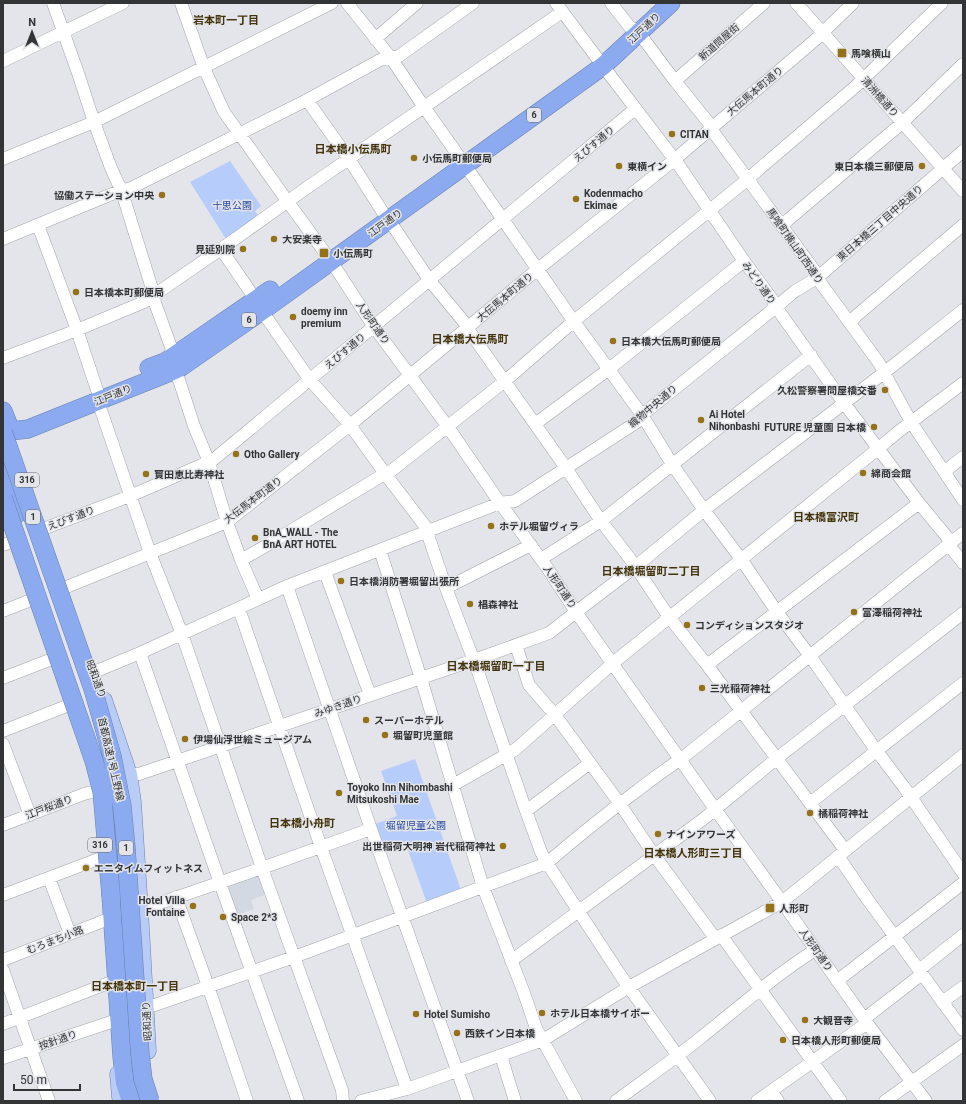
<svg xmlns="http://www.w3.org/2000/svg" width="966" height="1104" font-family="Roboto,'Noto Sans JP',sans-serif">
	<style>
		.built { fill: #d3d9e3 }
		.green { fill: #b6ccfa }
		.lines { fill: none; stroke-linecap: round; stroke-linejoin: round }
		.minor-casing { stroke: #a3a5a9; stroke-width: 13 }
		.major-casing { stroke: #6c81af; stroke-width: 17 }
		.highway-casing { stroke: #6c81af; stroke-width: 19 }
		.minor { stroke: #fff; stroke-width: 12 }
		.major { stroke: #b9ccf6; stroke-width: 16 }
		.highway { stroke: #8baaf0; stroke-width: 18 }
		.highway-bridge-casing { stroke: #6c81af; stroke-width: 19; stroke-linecap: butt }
		.highway-bridge { stroke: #8baaf0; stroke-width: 18 }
		.poi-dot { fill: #95721a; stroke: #e3e5ea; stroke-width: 1.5 }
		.labels { text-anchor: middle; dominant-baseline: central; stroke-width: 3; stroke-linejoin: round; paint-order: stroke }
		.shield { fill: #e3e5ea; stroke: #68696b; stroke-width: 1 }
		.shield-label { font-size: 9px; font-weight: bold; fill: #333435 }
		.street-label { font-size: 10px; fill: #333435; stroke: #e3e5ea }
		.poi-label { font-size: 10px; font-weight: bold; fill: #333435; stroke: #e3e5ea; text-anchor: start }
		.park-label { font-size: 10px; fill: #2747a2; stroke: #e3e5ea }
		.neighbourhood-label { font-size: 11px; font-weight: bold; fill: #43330a; stroke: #e3e5ea }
	</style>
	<rect width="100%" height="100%" fill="#e3e5ea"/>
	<!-- built -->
	<path class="built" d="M257 876 261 877 267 894 251 900 254 909 237 915 228 889 230 885Z"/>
	<!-- green -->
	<path class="green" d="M230 161 261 206 255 211 259 217 226 239 190 182Z
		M415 759 461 890 427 903 405 842 383 849 375 824 397 816 381 771Z"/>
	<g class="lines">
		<!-- minor casing -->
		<g class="minor-casing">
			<path id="minor" d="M53 3 78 73 94 122 111 168 122 192 154 295 155 303 171 347C172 353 171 356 165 361
				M181 3 204 68 224 112 288 202 331 261 374 327 448 427 500 503 548 569 576 612 715 809 782 902 867 1023 926 1101
				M347 3 391 58 424 107 458 155 570 316 642 415 672 464 704 510 741 559 777 612 810 656 876 750 904 787 963 873
				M556 3 603 66 678 164 744 261 772 299 776 307 844 403 919 503 947 537 952 549 963 563
				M611 3 629 26 639 33 675 81 708 122 714 133 814 270 817 278 879 363 911 422 963 500
				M796 3 823 33 963 191
				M375 39 417 3
				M3 61 123 3
				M675 81 764 3
				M307 100 349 159 382 211
				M3 159 94 122 332 3
				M389 220 430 281 464 322 467 328 566 468 601 521 631 560 669 617 707 665 845 850
				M38 225 77 330 97 390
				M781 225 788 220 902 123 963 64
				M3 239 112 194 131 188 307 100 380 60 399 56 473 3
				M221 249 256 300
				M266 308V317L310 380 350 425 386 475 425 526 446 588 476 666 525 808 541 852 547 863 623 979 710 1101
				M850 323 856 316 963 225
				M3 358 77 330 144 302 221 249 305 189 562 12
				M168 373 176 376 179 380 194 426 209 462 227 522 241 560 258 599
				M96 402 101 410 150 553 182 634 262 868 342 1090 343 1101
				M535 424 609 369 744 261
				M944 472 963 457
				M43 529 130 496 213 460 635 109
				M3 545 11 542
				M380 550 423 685 483 887 524 993 536 1028 576 1101
				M541 559 601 521 811 355
				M241 560 269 544 381 476 386 475 505 381 574 321 743 183 856 86 942 3
				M325 572 370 695
				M287 586 371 829 468 1101
				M64 588 227 522 350 425 538 269 674 160 815 40 853 3
				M446 588 531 545
				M239 609 321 847 407 1089
				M3 611 31 600
				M516 645 529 685 555 715 620 804 654 855 715 938
				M140 653 220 883 298 1101
				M707 665 919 503
				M94 672 140 653 287 586 500 503 515 501 637 422 642 415 776 307 795 291 817 278 963 151
				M3 678 52 659
				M3 731 69 705
				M3 744 30 815
				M123 777 129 774H139L474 660 549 633 576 612 635 567 704 510 885 372 963 310
				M453 785 506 755 516 749 613 663 874 452 898 432 963 383
				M810 803 963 683
				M526 811 590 763
				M3 825 84 794 96 791 106 786
				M838 856 868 900 963 1030
				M49 878 70 934
				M3 895 101 858
				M176 897 208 986 247 1101
				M140 910 262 868 371 829
				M721 935 841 1101
				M3 960 106 920
				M511 961 706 817 776 759 963 613
				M3 970 49 1101
				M919 970 963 935
				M837 981 963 883
				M942 1002 963 987
				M146 1008 294 957 547 863C576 838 607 813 638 790 652 779 666 769 681 759L963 533
				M864 1019 922 974
				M3 1024 111 982
				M501 1056 515 1101
				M3 1058 114 1021
				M771 1091 778 1101
				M361 1101 407 1089 543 1040 629 987 782 902 963 755
				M616 1101C644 1080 672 1061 699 1039 737 1009 774 976 815 950
				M757 1101 867 1023
				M885 1101 963 1045"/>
		</g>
		<!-- major casing -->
		<g class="major-casing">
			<path id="major" d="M104 700 129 774 133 802 140 910 148 1051
				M118 1074 120 1097 121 1101"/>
		</g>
		<!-- highway casing -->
		<g class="highway-casing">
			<path id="highway" d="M149 368 165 362 270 290
				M3 411 11 431
				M11 431 28 429 168 373 181 367 266 308 603 66 671 3
				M3 473 17 514
				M112 801 113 832
				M111 881V896L122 1057 125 1083 131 1101"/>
		</g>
		<!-- minor -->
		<use href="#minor" class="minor"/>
		<!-- major -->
		<use href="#major" class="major"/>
		<!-- highway -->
		<use href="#highway" class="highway"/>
		<!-- highway-bridge casing -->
		<g class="highway-bridge-casing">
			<path id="highway-bridge" d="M3 432 93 689 112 756 122 806 126 847 140 1054 143 1079 150 1101
				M3 498 94 761 102 792 111 896"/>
		</g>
		<!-- highway-bridge -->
		<use href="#highway-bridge" class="highway-bridge"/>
	</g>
	<!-- markers -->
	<g class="poi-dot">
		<rect x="837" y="48" width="10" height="10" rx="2"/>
		<circle cx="672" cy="134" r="4"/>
		<circle cx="414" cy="158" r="4"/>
		<circle cx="619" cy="166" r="4"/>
		<circle cx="922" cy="166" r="4"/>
		<circle cx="162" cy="195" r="4"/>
		<circle cx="576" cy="199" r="4"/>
		<circle cx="274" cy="239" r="4"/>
		<circle cx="243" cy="249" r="4"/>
		<rect x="319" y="248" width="10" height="10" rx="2"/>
		<circle cx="76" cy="292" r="4"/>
		<circle cx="293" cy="317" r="4"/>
		<circle cx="613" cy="341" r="4"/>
		<circle cx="885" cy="390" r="4"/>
		<circle cx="701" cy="420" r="4"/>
		<circle cx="874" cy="427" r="4"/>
		<circle cx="236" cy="454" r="4"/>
		<circle cx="863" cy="473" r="4"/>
		<circle cx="146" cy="474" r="4"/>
		<circle cx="491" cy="526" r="4"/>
		<circle cx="255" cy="538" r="4"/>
		<circle cx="341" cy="581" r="4"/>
		<circle cx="470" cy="604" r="4"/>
		<circle cx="854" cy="612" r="4"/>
		<circle cx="687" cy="625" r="4"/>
		<circle cx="702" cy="688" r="4"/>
		<circle cx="366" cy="720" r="4"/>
		<circle cx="385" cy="735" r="4"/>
		<circle cx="185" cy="739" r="4"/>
		<circle cx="339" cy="793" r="4"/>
		<circle cx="810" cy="813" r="4"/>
		<circle cx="658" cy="834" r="4"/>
		<circle cx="503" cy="846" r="4"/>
		<circle cx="86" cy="868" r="4"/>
		<circle cx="193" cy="906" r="4"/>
		<rect x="765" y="903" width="10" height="10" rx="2"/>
		<circle cx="223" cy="917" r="4"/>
		<circle cx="542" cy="1013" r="4"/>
		<circle cx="416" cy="1014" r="4"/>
		<circle cx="805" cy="1020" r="4"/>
		<circle cx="457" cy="1033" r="4"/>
		<circle cx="783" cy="1040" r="4"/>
	</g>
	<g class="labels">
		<!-- shield labels -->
		<g class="shield">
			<rect x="527" y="108" width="14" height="14" rx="3"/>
			<rect x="242" y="313" width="14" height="14" rx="3"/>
			<rect x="15" y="473" width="24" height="14" rx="3"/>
			<rect x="26" y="510" width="14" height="14" rx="3"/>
			<rect x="88" y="838" width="24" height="14" rx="3"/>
			<rect x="119" y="841" width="14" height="14" rx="3"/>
		</g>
		<g class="shield-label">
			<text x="534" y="115">6</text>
			<text x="249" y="320">6</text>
			<text x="27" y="480">316</text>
			<text x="33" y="517">1</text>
			<text x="100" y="845">316</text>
			<text x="126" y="848">1</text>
		</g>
		<!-- street labels -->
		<g class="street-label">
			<text transform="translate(644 28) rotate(-43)">江戸通り</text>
			<text transform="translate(719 42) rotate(-41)">新道問屋街</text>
			<text transform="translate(755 91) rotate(-40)">大伝馬本町通り</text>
			<text transform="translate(880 97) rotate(49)">清洲橋通り</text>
			<text transform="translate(594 144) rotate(-40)">えびす通り</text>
			<text transform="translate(385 223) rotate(-36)">江戸通り</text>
			<text transform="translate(880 223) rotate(-41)">東日本橋三丁目中央通り</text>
			<text transform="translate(795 246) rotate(55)">馬喰町横山町西通り</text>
			<text transform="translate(759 283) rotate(55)">みどり通り</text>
			<text transform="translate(505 297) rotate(-40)">大伝馬本町通り</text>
			<text transform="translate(373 323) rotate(55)">人形町通り</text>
			<text transform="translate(345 351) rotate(-40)">えびす通り</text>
			<text transform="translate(113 395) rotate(-22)">江戸通り</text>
			<text transform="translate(653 406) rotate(-40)">織物中央通り</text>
			<text transform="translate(253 500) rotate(-37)">大伝馬本町通り</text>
			<text transform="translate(71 518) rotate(-21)">えびす通り</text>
			<text transform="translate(560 587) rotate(56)">人形町通り</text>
			<text transform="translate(96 679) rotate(70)">昭和通り</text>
			<text transform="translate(338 706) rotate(-19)">みゆき通り</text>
			<text transform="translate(111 759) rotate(77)">首都高速1号上野線</text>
			<text transform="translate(49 807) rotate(-21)">江戸桜通り</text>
			<text transform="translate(55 940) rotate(-21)">むろまち小路</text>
			<text transform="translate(816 950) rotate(55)">人形町通り</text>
			<text transform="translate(147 1021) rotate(-93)">昭和通り</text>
			<text transform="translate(58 1040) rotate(-19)">按針通り</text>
		</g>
		<!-- poi labels -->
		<g class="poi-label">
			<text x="851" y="53">馬喰横山</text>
			<text x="680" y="134">CITAN</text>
			<text x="422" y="158">小伝馬町郵便局</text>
			<text x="627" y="166">東横イン</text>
			<text x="914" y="166" text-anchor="end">東日本橋三郵便局</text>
			<text x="584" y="193">Kodenmacho<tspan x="584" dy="12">Ekimae</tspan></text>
			<text x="154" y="195" text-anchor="end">協働ステーション中央</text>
			<text x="282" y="239">大安楽寺</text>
			<text x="235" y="249" text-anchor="end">見延別院</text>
			<text x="333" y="253">小伝馬町</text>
			<text x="84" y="292">日本橋本町郵便局</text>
			<text x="301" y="311">doemy inn<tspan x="301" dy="12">premium</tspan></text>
			<text x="621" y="341">日本橋大伝馬町郵便局</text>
			<text x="877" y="390" text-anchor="end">久松警察署問屋橋交番</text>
			<text x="709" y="414">Ai Hotel<tspan x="709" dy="12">Nihonbashi</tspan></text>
			<text x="866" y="427" text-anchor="end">FUTURE 児童園 日本橋</text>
			<text x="244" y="454">Otho Gallery</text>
			<text x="871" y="473">綿商会館</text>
			<text x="154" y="474">寳田恵比寿神社</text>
			<text x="499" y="526">ホテル堀留ヴィラ</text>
			<text x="263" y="532">BnA_WALL - The<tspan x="263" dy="12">BnA ART HOTEL</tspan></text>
			<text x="349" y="581">日本橋消防署堀留出張所</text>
			<text x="478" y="604">椙森神社</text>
			<text x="862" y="612">富澤稲荷神社</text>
			<text x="695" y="625">コンディションスタジオ</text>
			<text x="710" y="688">三光稲荷神社</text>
			<text x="374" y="720">スーパーホテル</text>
			<text x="393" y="735">堀留町児童館</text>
			<text x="193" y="739">伊場仙浮世絵ミュージアム</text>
			<text x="347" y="787">Toyoko Inn Nihombashi<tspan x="347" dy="12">Mitsukoshi Mae</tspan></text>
			<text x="818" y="813">橘稲荷神社</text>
			<text x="666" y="834">ナインアワーズ</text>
			<text x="495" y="846" text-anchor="end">出世稲荷大明神 岩代稲荷神社</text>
			<text x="94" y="868">エニタイムフィットネス</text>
			<text x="185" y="900" text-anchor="end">Hotel Villa<tspan x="185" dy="12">Fontaine</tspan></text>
			<text x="779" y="908">人形町</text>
			<text x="231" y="917">Space 2*3</text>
			<text x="550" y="1013">ホテル日本橋サイボー</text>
			<text x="424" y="1014">Hotel Sumisho</text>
			<text x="813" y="1020">大観音寺</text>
			<text x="465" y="1033">西鉄イン日本橋</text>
			<text x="791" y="1040">日本橋人形町郵便局</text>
		</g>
		<!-- park labels -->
		<g class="park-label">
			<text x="232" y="205">十思公園</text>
			<text x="416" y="825">堀留児童公園</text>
		</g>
		<!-- neighbourhood labels -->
		<g class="neighbourhood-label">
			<text x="226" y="20">岩本町一丁目</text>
			<text x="353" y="149">日本橋小伝馬町</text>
			<text x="470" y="339">日本橋大伝馬町</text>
			<text x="826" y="517">日本橋富沢町</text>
			<text x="651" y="571">日本橋堀留町二丁目</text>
			<text x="496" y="666">日本橋堀留町一丁目</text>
			<text x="302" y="823">日本橋小舟町</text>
			<text x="693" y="853">日本橋人形町三丁目</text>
			<text x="135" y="986">日本橋本町一丁目</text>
		</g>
	</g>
	<!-- border -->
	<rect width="966" height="1104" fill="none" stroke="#333435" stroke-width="8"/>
	<!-- north arrow -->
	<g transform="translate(32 32)" stroke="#e3e5ea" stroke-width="3" paint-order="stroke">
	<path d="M0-3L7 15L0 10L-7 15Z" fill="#333435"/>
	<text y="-6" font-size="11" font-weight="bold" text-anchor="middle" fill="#333435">N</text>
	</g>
	<!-- scale -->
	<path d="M14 1084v6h66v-6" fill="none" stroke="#333435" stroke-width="2"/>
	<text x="20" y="1084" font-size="12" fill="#333435" stroke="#e3e5ea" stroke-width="3" paint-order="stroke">50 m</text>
</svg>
